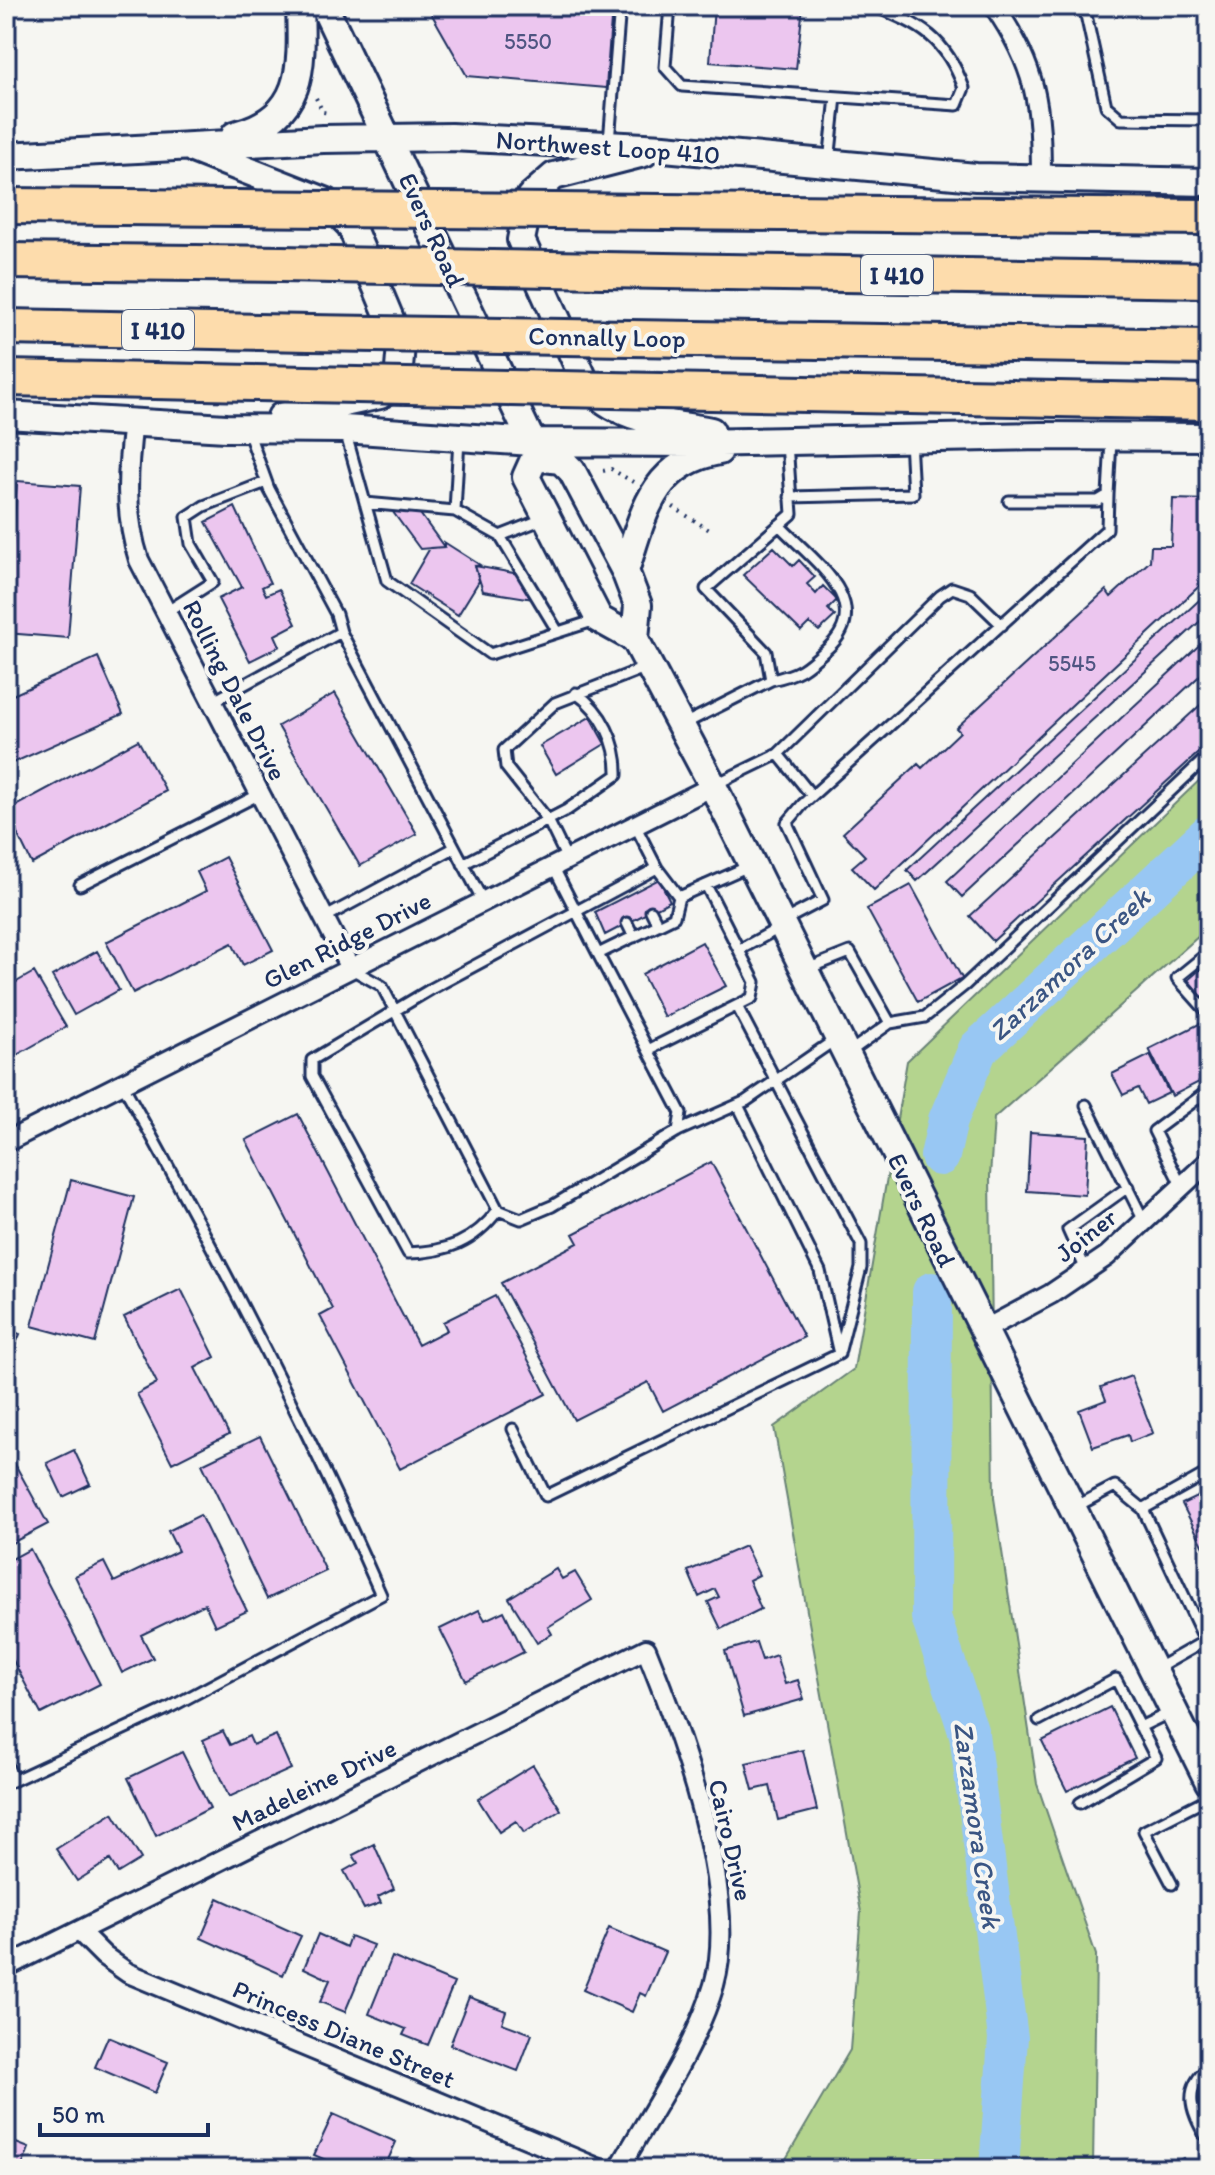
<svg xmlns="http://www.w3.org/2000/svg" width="1215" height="2175" font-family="Itim,sans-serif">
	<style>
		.green { fill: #b4d48e; stroke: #688276; stroke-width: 2 }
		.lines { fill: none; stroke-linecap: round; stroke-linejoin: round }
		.river { stroke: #98c7f3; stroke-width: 40 }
		.building { fill: #ecc6ef; stroke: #1b2f5e; stroke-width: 2 }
		.service-casing { stroke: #1b2f5e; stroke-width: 15 }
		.minor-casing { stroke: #1b2f5e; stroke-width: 24 }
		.secondary-casing { stroke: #1b2f5e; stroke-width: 32 }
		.motorway-casing { stroke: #1b2f5e; stroke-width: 40 }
		.path { stroke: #1b2f5e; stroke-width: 4; stroke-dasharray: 2 6; stroke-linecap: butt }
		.service { stroke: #f6f6f2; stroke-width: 9 }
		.minor { stroke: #f6f6f2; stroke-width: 18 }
		.secondary { stroke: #f6f6f2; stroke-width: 26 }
		.motorway { stroke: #fddcac; stroke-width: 34 }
		.motorway-bridge-casing { stroke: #1b2f5e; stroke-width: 40; stroke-linecap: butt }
		.motorway-bridge { stroke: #fddcac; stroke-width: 34 }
		.labels { text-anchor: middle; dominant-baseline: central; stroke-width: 8; stroke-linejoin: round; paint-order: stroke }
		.number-label { font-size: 22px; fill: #4f5582 }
		.shield { fill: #f6f6f2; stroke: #5d6b8a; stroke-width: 2 }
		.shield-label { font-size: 24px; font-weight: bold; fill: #1b2f5e }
		.street-label { font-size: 26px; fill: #1b2f5e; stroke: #f6f6f2 }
		.water-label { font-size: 28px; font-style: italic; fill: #3a5583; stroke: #f6f6f2 }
	</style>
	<rect width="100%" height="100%" fill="#f6f6f2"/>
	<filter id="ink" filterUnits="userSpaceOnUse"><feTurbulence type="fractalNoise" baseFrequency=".0125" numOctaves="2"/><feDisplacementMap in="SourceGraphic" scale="16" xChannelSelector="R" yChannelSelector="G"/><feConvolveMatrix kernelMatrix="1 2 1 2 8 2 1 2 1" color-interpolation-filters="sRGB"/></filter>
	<g filter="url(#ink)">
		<!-- green -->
		<path class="green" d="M1209 771V927L994 1118 990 1176 994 1498 1037 1784 1096 1955 1093 2169H780L850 2050 861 1912 774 1427 854 1369 907 1061Z"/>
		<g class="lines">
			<!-- river -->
			<path class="river" d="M940 1156 948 1120 978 1049 1209 834
				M932 1292 931 1617 969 1734 1008 2038 999 2169"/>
		</g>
		<!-- building -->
		<path class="building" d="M427 6H612L606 88 467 76Z
			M714 6H803L796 69 710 62Z
			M17 481 80 486 68 638 6 633Z
			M1173 499 1209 500V577L874 890 852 867 865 856 843 833 918 764 922 768 960 732 956 728 1106 590 1111 597 1150 561 1151 546H1171Z
			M235 507 270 583 262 587 266 595 279 589 296 624 275 635 280 646 250 661 218 599 242 587 206 522Z
			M390 508 418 511 444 547 420 549Z
			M444 542 480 565 475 566 479 581 458 615 409 584 430 548 444 547Z
			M774 547 793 566 799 560 815 577 807 584 816 594 823 586 837 600 828 609 835 616 819 631 809 623 801 631 743 575Z
			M475 566 519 574 533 599 483 591Z
			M1209 591V613L917 881 907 870Z
			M1209 636V667L962 897 947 881Z
			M98 657 123 714 6 766V698Z
			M335 693 417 834 360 866 278 726Z
			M1209 697V743L993 941 970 916Z
			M590 717 605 744 556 774 540 746Z
			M138 740 166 791 32 864 6 811Z
			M225 857 273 950 243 965 232 943 133 993 106 942 206 891 197 872Z
			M659 879 670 901 605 935 595 912Z
			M911 885 962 978 918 1002 867 909Z
			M702 942 726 986 664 1017 642 974Z
			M97 951 119 990 74 1015 52 976Z
			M1209 962V1005L1188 980Z
			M34 972 66 1027 6 1061V988Z
			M1201 1023 1209 1039V1077L1172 1096 1149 1049Z
			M1150 1055 1169 1093 1146 1104 1138 1088 1123 1095 1112 1074Z
			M298 1114 418 1345 447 1330 443 1322 495 1296 546 1394 400 1469 320 1316 333 1309 246 1140Z
			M1030 1132 1088 1136 1085 1195 1027 1191Z
			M711 1162 804 1337 663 1411 648 1382 574 1420 501 1283 578 1243 573 1234Z
			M71 1180 134 1197 95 1343 32 1326Z
			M181 1289 215 1357 195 1368 229 1434 172 1463 137 1394 157 1383 124 1317Z
			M6 1329 20 1334 6 1368Z
			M1131 1376 1153 1433 1130 1442 1128 1435 1093 1447 1079 1410 1106 1400 1101 1387Z
			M260 1436 326 1571 267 1599 202 1464Z
			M74 1450 90 1484 63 1497 47 1463Z
			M11 1457 48 1524 6 1546V1460Z
			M1209 1491V1557L1182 1504Z
			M200 1515 247 1611 215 1626 205 1604 141 1635 153 1658 122 1673 75 1576 104 1562 114 1582 178 1551 168 1531Z
			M745 1546 759 1575 749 1580 761 1609 721 1629 708 1602 719 1597 715 1589 699 1597 688 1571Z
			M30 1549 100 1684 41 1714 6 1647V1562Z
			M556 1569 562 1579 575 1572 592 1600 548 1627 552 1634 537 1643 509 1598Z
			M479 1610 485 1620 504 1611 524 1652 466 1681 440 1629Z
			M756 1642 762 1660 776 1655 785 1684 798 1680 804 1699 744 1716 725 1651Z
			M1110 1707 1135 1758 1067 1791 1042 1741Z
			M223 1731 230 1745 249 1736 253 1745 276 1735 291 1769 229 1797 203 1740Z
			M803 1750 817 1810 778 1820 770 1786 753 1790 746 1763Z
			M182 1752 210 1808 156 1836 128 1778Z
			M533 1765 561 1810 524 1833 516 1821 499 1832 478 1799Z
			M113 1813 141 1859 118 1873 110 1860 77 1881 56 1849Z
			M374 1844 394 1889 378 1897 381 1903 364 1909 344 1871 358 1863 353 1855Z
			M218 1898 301 1936 283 1975 201 1938Z
			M609 1928 665 1952 646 1996 640 1993 632 2012 583 1990Z
			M318 1934 346 1947 350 1936 373 1945 345 2012 320 2002 330 1980 304 1968Z
			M392 1957 454 1983 428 2045 403 2035 406 2029 369 2014Z
			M469 1997 506 2011 502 2023 532 2034 518 2071 450 2045Z
			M108 2037 168 2062 155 2093 95 2067Z
			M333 2114 396 2142 384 2169H347L314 2155Z
			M6 2139 29 2148 21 2169H6Z
			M409 2158 434 2169H404Z
			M1183 2158 1189 2169H1162Z"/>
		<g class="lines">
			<!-- service casing -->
			<g class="service-casing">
				<path id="service" d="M670 6 665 67 682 86 957 105 964 88C945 37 922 26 874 6
					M1084 6 1106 106 1121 119 1209 120
					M609 142 620 6
					M829 162 836 97
					M345 431 387 581 490 654 596 620
					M459 439 455 511 500 536 543 519
					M790 497 913 494 910 440
					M1009 501H1098L1108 495 1111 440
					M365 503 455 511
					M500 536 558 632
					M166 612 213 582 191 544 187 517 204 506 266 482
					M341 632 483 901
					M771 680C800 674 806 668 828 648 877 603 811 559 779 525
					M212 702 341 632 336 614 269 489 248 431
					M684 724 771 680 766 652 706 589 792 514 787 443
					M716 784 778 754
					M812 796 778 754 940 596 952 588 970 594 1002 625
					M635 825 657 868
					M567 859 548 820 506 767 504 750 555 703 647 667
					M463 864 567 810 617 775C618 743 602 711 576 693
					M553 866 598 954
					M80 885 260 794
					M679 897 749 866
					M651 911 658 925
					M324 918 454 848
					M785 920 823 900 787 823 803 804 1107 529 1108 495
					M627 923 634 937
					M739 950 779 928
					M1209 952 1177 978 1209 1014
					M350 968 382 986 498 1210
					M807 969 850 952 890 1023
					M737 1006 861 1244V1268L840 1350
					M648 1050 752 998 755 982 706 885
					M848 1053 890 1023 925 1017 965 985 1209 755
					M1086 1105 1144 1221
					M678 1131 681 1113 598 954 674 917 679 897 657 868 431 989 312 1060V1076L408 1253C447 1252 474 1242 498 1210L521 1219 552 1206 678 1131 746 1101 836 1039
					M1182 1187 1154 1131 1209 1090
					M1086 1270 1068 1230 1128 1187
					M513 1429 546 1496 839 1354 820 1271 738 1105
					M1075 1507 1115 1486 1143 1509 1209 1472
					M1143 1509 1209 1649
					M1156 1669 1205 1641
					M1039 1720 1116 1679 1156 1758 1080 1803
					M1140 1727 1173 1711
					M6 1763 14 1780
					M6 1784 167 1709 381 1595C306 1423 214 1247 122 1083
					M1172 1884 1144 1831 1209 1798
					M1209 2067C1180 2091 1193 2115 1209 2142"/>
			</g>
			<!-- minor casing -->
			<g class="minor-casing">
				<path id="minor" d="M994 6C1037 68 1041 105 1041 179
					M133 422C127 470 124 514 139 560L350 968
					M6 1142 713 786
					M982 1331 1051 1294 1107 1256 1209 1161
					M79 1931 104 1956 128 1973 600 2169
					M6 1967 646 1649C681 1735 740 1894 714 1985 696 2047 651 2112 619 2169"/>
			</g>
			<!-- secondary casing -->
			<g class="secondary-casing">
				<path id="secondary" d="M324 6 532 442 535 457 526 477 599 619 635 639
					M235 135C305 117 302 67 300 6
					M195 150 327 202 351 226 401 345 398 380 380 395 281 417
					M644 153 554 176 530 197 521 240 586 384C619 421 664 422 711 431
					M6 156 323 139 451 137 664 148 976 177 1209 182
					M6 415 226 428 344 429 532 442 694 443 1041 436 1209 437
					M535 457 561 460 572 471 625 571 638 605 635 639 713 786 1209 1782
					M625 571C643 515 652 463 719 451"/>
			</g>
			<!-- motorway casing -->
			<g class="motorway-casing">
				<path id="motorway" d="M6 261 281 264
					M603 270 1209 280
					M6 327 310 333
					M631 338 1209 347"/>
			</g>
			<!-- path -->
			<path class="path" d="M316 98 323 112 329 113
				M603 471 611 469 633 482
				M673 507 711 531"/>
			<!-- service -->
			<use href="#service" class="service"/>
			<!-- minor -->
			<use href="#minor" class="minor"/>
			<!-- secondary -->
			<use href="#secondary" class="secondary"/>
			<!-- motorway -->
			<use href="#motorway" class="motorway"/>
			<!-- motorway-bridge casing -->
			<g class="motorway-bridge-casing">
				<path id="motorway-bridge" d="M6 206 1209 217
					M281 264 603 270
					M310 333 631 338
					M6 378 1209 402"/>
			</g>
			<!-- motorway-bridge -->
			<use href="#motorway-bridge" class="motorway-bridge"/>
		</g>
	</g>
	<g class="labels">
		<!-- number labels -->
		<g class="number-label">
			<text x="528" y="41">5550</text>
			<text x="1072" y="663">5545</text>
		</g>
		<!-- shield labels -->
		<g class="shield">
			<rect x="861" y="255" width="72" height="40" rx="6"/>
			<rect x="122" y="310" width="72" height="40" rx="6"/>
		</g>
		<g class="shield-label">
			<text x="897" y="275">I 410</text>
			<text x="158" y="330">I 410</text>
		</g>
		<!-- street labels -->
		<g class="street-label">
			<text transform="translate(608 147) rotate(4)">Northwest Loop 410</text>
			<text transform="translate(432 230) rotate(65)">Evers Road</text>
			<text transform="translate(607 337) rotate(1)">Connally Loop</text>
			<text transform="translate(235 690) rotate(63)">Rolling Dale Drive</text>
			<text transform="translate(347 940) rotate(-27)">Glen Ridge Drive</text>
			<text transform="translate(922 1210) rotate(64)">Evers Road</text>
			<text transform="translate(1086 1235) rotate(-38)">Joiner</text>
			<text transform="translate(314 1785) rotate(-26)">Madeleine Drive</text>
			<text transform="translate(731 1840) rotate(77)">Cairo Drive</text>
			<text transform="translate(344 2034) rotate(23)">Princess Diane Street</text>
		</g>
		<!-- water labels -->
		<g class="water-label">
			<text transform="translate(1069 964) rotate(-43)">Zarzamora Creek</text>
			<text transform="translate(978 1825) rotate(82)">Zarzamora Creek</text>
		</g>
	</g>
	<!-- margin -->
	<rect width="1215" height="2175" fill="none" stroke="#f6f6f2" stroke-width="32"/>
	<rect x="16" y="16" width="1183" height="2143" fill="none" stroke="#1b2f5e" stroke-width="3" filter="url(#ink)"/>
	<!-- scale -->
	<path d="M40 2123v12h168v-12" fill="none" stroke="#1b2f5e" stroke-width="4"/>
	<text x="52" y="2123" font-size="24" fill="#1b2f5e" stroke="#f6f6f2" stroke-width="6" paint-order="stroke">50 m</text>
</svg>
